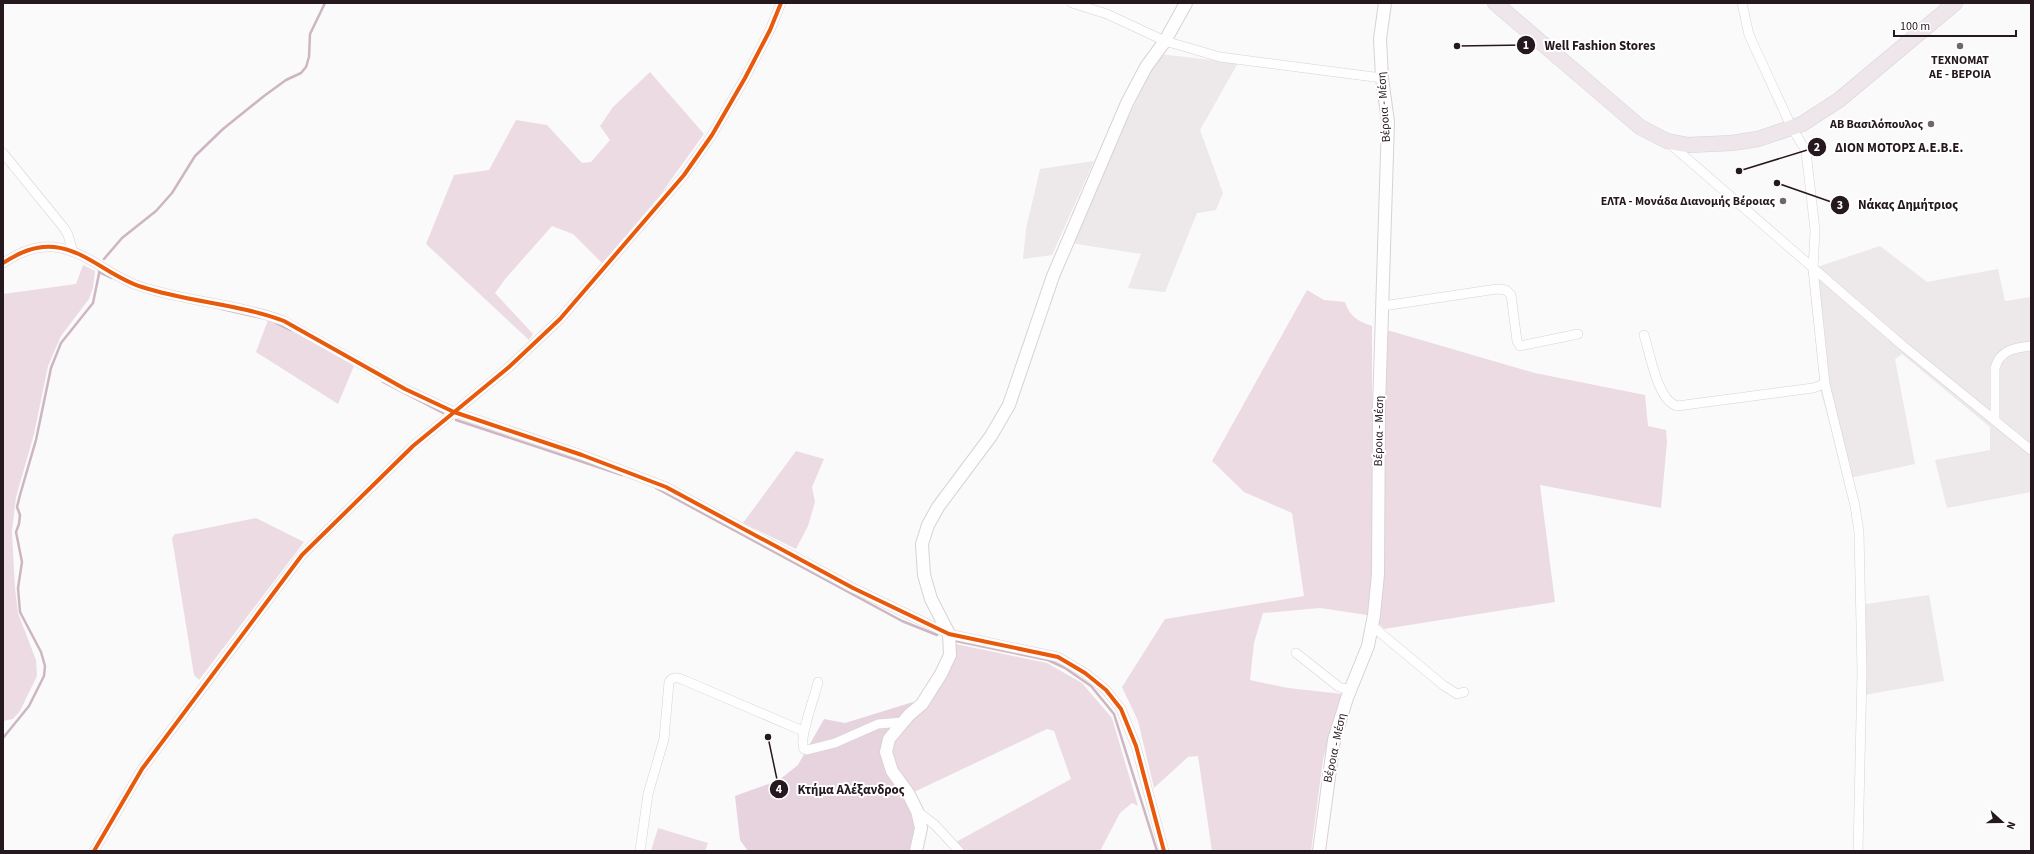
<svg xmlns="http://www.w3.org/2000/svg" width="2034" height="854" font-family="'Source Sans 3',sans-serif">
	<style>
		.built { fill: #ede8ea }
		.green { fill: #eddbe4 }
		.forest { fill: #e7d3dd }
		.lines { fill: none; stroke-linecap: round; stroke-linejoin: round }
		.stream { stroke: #ceb5c2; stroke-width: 2.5 }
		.minor-casing { stroke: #d8d2d5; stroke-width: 10 }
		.tertiary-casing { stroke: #d8d2d5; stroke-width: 14 }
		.primary-casing { stroke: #d6d4d5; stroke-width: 16 }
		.minor { stroke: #fefefe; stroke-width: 9 }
		.tertiary { stroke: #fefefe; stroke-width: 12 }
		.primary { stroke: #eee6eb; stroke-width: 15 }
		.cycleway-casing { stroke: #fff; stroke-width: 6 }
		.cycleway { stroke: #e8590c; stroke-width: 4 }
		.poi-dot { fill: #70676c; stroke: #fff; stroke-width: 1.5 }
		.labels { text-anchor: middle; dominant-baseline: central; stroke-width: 4; stroke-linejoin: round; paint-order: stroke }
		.poi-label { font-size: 12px; font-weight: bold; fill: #25181f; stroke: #fff; text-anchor: end }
		.street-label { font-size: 12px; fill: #25181f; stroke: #fff }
		.leader { fill: none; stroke: #25181f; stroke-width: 1.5 }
		.callout-dot { fill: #25181f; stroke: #fff; stroke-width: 1.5 }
		.mark-label { font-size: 12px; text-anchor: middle; font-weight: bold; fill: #fff }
		.callout-label { font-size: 13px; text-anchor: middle; font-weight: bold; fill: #25181f; stroke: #fff; stroke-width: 4; stroke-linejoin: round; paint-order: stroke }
	</style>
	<rect width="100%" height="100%" fill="#fafafa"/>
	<!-- built -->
	<path class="built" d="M1159 54 1238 63 1200 130 1223 193 1216 210 1197 213 1165 292 1128 288 1141 254 1070 243 1086 205Z
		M1094 161 1052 255 1023 259 1026 229 1040 169Z
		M1880 246 1927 282 1998 269 2005 301 2031 297V492L1947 508 1935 460 1990 450V427L1902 354 1895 359 1915 464 1845 479 1821 392 1808 270Z
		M1929 595 1944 681 1864 695 1866 604Z"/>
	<!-- green -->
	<path class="green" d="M650 72 704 134 660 195 602 263 573 234 552 226 506 278 495 293 533 334 529 340 426 244 454 175 489 170 516 120 547 125 582 163 591 162 610 140 600 126 613 107Z
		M83 265 95 271 93 288 89 299 61 336 48 366 34 434 16 497 12 532 15 588 18 613 36 660 37 676 20 711 13 719 3 721V294L76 284Z
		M1307 290 1324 300 1345 302C1350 317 1358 321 1372 326V558L1370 599 1367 615 1320 608 1263 613 1254 643 1250 680 1288 688 1343 694 1331 729 1323 760 1311 851H1212L1198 756 1188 757 1154 788 1138 721 1122 687 1165 619 1304 596 1292 513 1244 492 1212 461Z
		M268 320 285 327 354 366 338 404 256 352Z
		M1387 330 1535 373 1645 395 1648 426 1666 430 1667 442 1661 508 1540 485 1555 602 1384 629 1379 624 1383 565Z
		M796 451 824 459 812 487 815 502 808 526 796 549 743 523Z
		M256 518 304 542 199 680 194 675 172 538 175 534 182 533Z
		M956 644 1047 663 1082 683 1112 718 1138 806 1132 803 1120 813 1100 851H965L956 842 1071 779 1054 731 1047 729 912 793C899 776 888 763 891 741L953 656Z
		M658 828 708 843 705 851H651Z"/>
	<!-- forest -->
	<path class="forest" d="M913 702 912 707 881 750C881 783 916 800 916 833 916 838 912 846 910 851H748L740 840 735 796 779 780 798 765 824 719 845 723Z"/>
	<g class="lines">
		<!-- stream -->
		<path class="stream" d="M104 259 122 238 156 211 172 193 195 156 223 129 264 96 286 80 301 73 306 67 309 57 310 34 325 3
			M99 272 112 278
			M222 309 262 318
			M276 323 291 330
			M383 382 443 413
			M456 420 622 475
			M656 488 902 621 937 635
			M956 641 1048 660 1065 668 1091 686 1114 714 1157 851
			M3 738 29 706 44 676 45 666 41 652 20 612 18 588 22 562 16 532 19 524 20 515 17 507 20 495 36 440 51 368 61 343 93 303 100 269"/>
		<!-- minor casing -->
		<g class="minor-casing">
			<path id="minor" d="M1072 3 1107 14 1165 41 1220 57 1382 78
				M1742 3 1749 35 1792 128 1806 151 1815 230 1813 269 1825 384 1855 506 1859 532 1862 672 1858 851
				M1669 143 1902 345 2031 450
				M3 153 64 228 68 235 73 252
				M3 263C19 253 35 245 54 247 86 250 111 278 142 287 188 302 239 304 284 321L405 389 454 412 582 455 666 487 853 588 949 634 1058 657 1085 673 1106 690 1121 709 1136 746 1164 851
				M1383 306 1497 289 1506 290 1511 295 1517 341 1520 346 1578 334
				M1644 335C1650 353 1657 400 1677 406L1813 388 1825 384
				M1995 420V368C2000 350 2014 348 2031 346
				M1372 626 1443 685 1457 694 1464 692
				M1296 653 1339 687 1350 690
				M818 682C815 697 798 739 804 749L807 750 835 743 878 724 903 722
				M917 811 935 825 959 851
				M94 851 142 769 302 555 413 446 509 367 560 319 684 175 712 135 745 78 770 30 781 3
				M640 851 648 794 664 739 669 682C674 675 679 678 686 681L803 731"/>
		</g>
		<!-- tertiary casing -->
		<g class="tertiary-casing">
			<path id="tertiary" d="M916 851 921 828 917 811 908 793 892 771 886 752 889 739 909 715 922 704 941 674 950 655 949 634 931 599 924 575 922 544 928 525 938 507 991 436 1009 405 1053 276 1127 103 1146 67 1165 41 1186 3
				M1319 851 1334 740 1347 698 1368 646 1374 615 1378 574 1379 407 1388 122 1382 78 1380 39 1385 3"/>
		</g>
		<!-- primary casing -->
		<g class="primary-casing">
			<path id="primary" d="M1495 3 1640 127 1667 141 1688 145 1732 143 1758 139 1802 124 1839 100 1955 3"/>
		</g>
		<!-- minor -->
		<use href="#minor" class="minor"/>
		<!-- tertiary -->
		<use href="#tertiary" class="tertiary"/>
		<!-- primary -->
		<use href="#primary" class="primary"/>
		<!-- cycleway casing -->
		<g class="cycleway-casing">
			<path id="cycleway" d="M3 263C19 253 35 245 54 247 86 250 111 278 142 287 188 302 239 304 284 321L405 389 454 412 582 455 666 487 853 588 949 634 1058 657 1085 673 1106 690 1121 709 1136 746 1164 851
				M94 851 142 769 302 555 413 446 509 367 560 319 684 175 712 135 745 78 770 30 781 3"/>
		</g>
		<!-- cycleway -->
		<use href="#cycleway" class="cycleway"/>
	</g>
	<!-- markers -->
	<g class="poi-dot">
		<circle cx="1960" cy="46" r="4"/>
		<circle cx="1931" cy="124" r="4"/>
		<circle cx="1783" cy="201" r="4"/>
	</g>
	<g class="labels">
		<!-- poi labels -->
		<g class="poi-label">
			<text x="1960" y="60" text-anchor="middle">ΤΕΧΝΟΜΑΤ<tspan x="1960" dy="14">ΑΕ - ΒΕΡΟΙΑ</tspan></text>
			<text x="1923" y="124">ΑΒ Βασιλόπουλος</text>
			<text x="1775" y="201">ΕΛΤΑ - Μονάδα Διανομής Βέροιας</text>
		</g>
		<!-- street labels -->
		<g class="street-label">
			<text transform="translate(1384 107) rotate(-94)">Βέροια - Μέση</text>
			<text transform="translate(1379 431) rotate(-89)">Βέροια - Μέση</text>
			<text transform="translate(1335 748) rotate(-78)">Βέροια - Μέση</text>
		</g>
	</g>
	<!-- callouts -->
	<path class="leader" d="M1457 46L1526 45M1739 171L1817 147M1777 183L1840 205M768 737L779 789"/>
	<g class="callout-dot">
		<circle cx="1457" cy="46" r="4"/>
		<circle cx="1739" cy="171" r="4"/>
		<circle cx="1777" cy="183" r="4"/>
		<circle cx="768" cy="737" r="4"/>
		<circle cx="1526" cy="45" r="10"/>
		<circle cx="1817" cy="147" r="10"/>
		<circle cx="1840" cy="205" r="10"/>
		<circle cx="779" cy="789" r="10"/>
	</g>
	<g class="mark-label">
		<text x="1526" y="49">1</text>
		<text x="1817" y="151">2</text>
		<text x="1840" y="209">3</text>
		<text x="779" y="793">4</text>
	</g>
	<g class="callout-label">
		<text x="1600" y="50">Well Fashion Stores</text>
		<text x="1899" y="152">ΔΙΟΝ ΜΟΤΟΡΣ Α.Ε.Β.Ε.</text>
		<text x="1908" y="209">Νάκας Δημήτριος</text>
		<text x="851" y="794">Κτήμα Αλέξανδρος</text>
	</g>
	<!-- border -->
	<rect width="2034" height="854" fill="none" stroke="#25181f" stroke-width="8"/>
	<!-- north arrow -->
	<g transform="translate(2002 822) rotate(111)" stroke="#ffffff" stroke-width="3" paint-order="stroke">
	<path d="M0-3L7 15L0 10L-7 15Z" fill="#25181f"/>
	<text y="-6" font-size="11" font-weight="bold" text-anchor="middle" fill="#25181f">N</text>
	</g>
	<!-- scale -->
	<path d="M1894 30v6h122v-6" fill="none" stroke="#25181f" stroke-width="2"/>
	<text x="1900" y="30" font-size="12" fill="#25181f" stroke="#ffffff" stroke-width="3" paint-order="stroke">100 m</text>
</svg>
